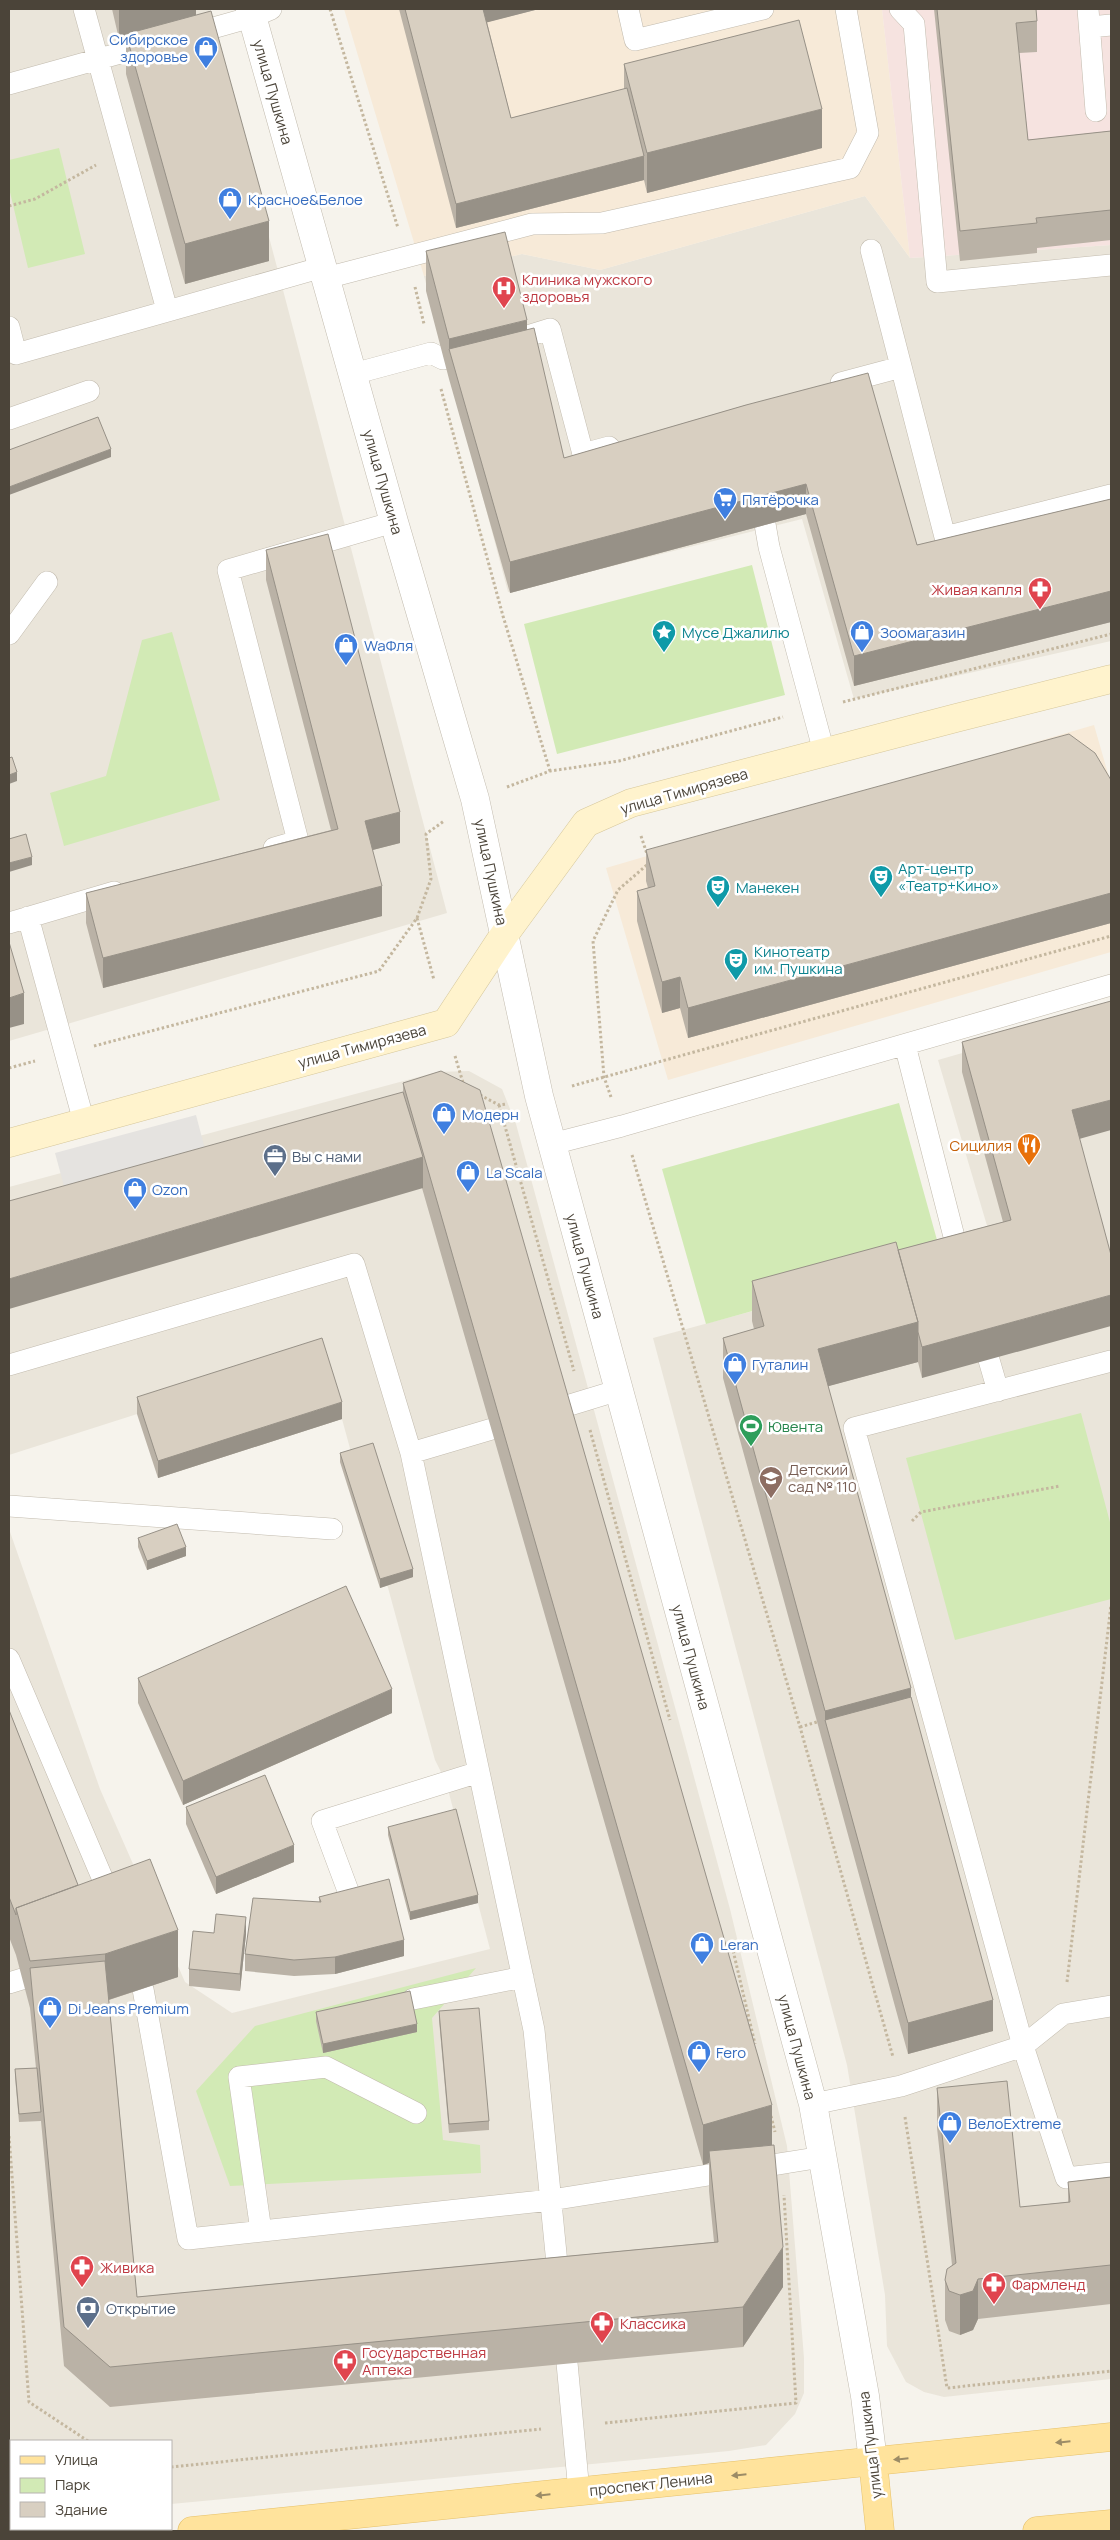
<svg xmlns="http://www.w3.org/2000/svg" width="1120" height="2540" font-family="Manrope,sans-serif">
	<style>
		.residential { fill: #eae5da }
		.commercial { fill: #f7ead8 }
		.medical { fill: #f6e3e0 }
		.green { fill: #d2eab5 }
		.parking { fill: #e5e3e0 }
		.lines { fill: none; stroke-linecap: round; stroke-linejoin: round }
		.lane-casing { stroke: #c2bbae; stroke-width: 22 }
		.street-casing { stroke: #c2bbae; stroke-width: 29 }
		.secondary-casing { stroke: #d6c79b; stroke-width: 29 }
		.primary-casing { stroke: #e6c16a; stroke-width: 29 }
		.path { stroke: #c4b79f; stroke-width: 3; stroke-dasharray: 2.5 2.5; stroke-linecap: butt }
		.lane { stroke: #fff; stroke-width: 21 }
		.street { stroke: #fff; stroke-width: 28 }
		.secondary { stroke: #fff3cd; stroke-width: 28 }
		.primary { stroke: #ffe39c; stroke-width: 28 }
		.wall { fill: #bab2a6 }
		.shaded-wall { fill: #979187 }
		.building { fill: #d8cfc1; stroke: #979187 }
		.oneway { fill: #9c8c66 }
		.labels { text-anchor: middle; dominant-baseline: central; stroke-width: 5; stroke-linejoin: round; paint-order: stroke }
		.shop-label { font-size: 15px; fill: #366cbe; stroke: #fff; text-anchor: start }
		.street-label { font-size: 15px; fill: #4b4439; stroke: #fff }
		.health-label { font-size: 15px; fill: #be3a42; stroke: #fff; text-anchor: start }
		.culture-label { font-size: 15px; fill: #0d838f; stroke: #fff; text-anchor: start }
		.food-label { font-size: 15px; fill: #c56008; stroke: #fff; text-anchor: end }
		.service-label { font-size: 15px; fill: #4e5e75; stroke: #fff; text-anchor: start }
		.leisure-label { font-size: 15px; fill: #27864d; stroke: #fff; text-anchor: start }
		.education-label { font-size: 15px; fill: #785e54; stroke: #fff; text-anchor: start }
	</style>
	<rect width="100%" height="100%" fill="#f6f3ec"/>
	<!-- residential -->
	<path class="residential" d="M9 9H209L447 913 9 1041Z
		M865 196 910 258 1111 245V641L854 699 802 519 508 592 424 276 522 254 600 270Z
		M1111 1010V2379L944 2397 924 2392 906 2382 887 2346 885 2295 847 2065 653 1338 993 1246 938 1060Z
		M469 1071 502 1089 516 1124 730 1909 787 2146 804 2358V2393L795 2414 766 2445 729 2451 171 2504V2441H11V2483L9 2480V1529L100 1789 185 1982 232 2013 490 1949 446 1782 435 1760 342 1419 322 1355 9 1455V1187L437 1072Z"/>
	<!-- commercial -->
	<path class="commercial" d="M344 9H882L910 258 865 196 600 270 522 254 424 276Z
		M1094 725 1111 784V952L668 1080 606 868Z"/>
	<!-- medical -->
	<path class="medical" d="M882 9H1111V245L910 258Z"/>
	<!-- green -->
	<path class="green" d="M59 148 85 254 28 268 9 188V160Z
		M752 565 785 695 557 754 524 624Z
		M172 632 220 800 64 846 50 793 106 776 142 640Z
		M899 1103 942 1258 706 1324 662 1169Z
		M1081 1413 1111 1526V1599L955 1640 906 1458Z
		M476 1968 432 2018 443 2140 480 2145 481 2173 230 2186 196 2091 255 2026Z"/>
	<!-- parking -->
	<path class="parking" d="M196 1115 205 1149 64 1186 55 1153Z"/>
	<g class="lines">
		<!-- lane casing -->
		<g class="lane-casing">
			<path id="lane" d="M84 9 167 310
				M628 9 635 40 763 9
				M900 9 914 24 937 282 1111 265
				M1088 9 1096 111
				M1090 27 1111 25
				M188 35 252 17 271 9
				M9 84 153 44
				M871 250 945 537 1111 495
				M326 278 532 224 602 223 850 168 868 133 846 9
				M9 327 16 354 323 267
				M521 338 550 329 583 454 609 447
				M353 374 431 353 443 359
				M841 383 901 367
				M9 419 89 391
				M765 524 769 547 824 752
				M9 634 47 582
				M274 848 298 841 228 570 394 522
				M28 917 84 1122
				M9 923 114 892
				M905 1045 961 1264
				M552 1144 622 1126 1111 985
				M989 1360 998 1391
				M1111 1361 854 1428 1023 2046 1063 2014 1111 2006
				M9 1365 354 1264 411 1453 534 2030 559 2284
				M560 1408 619 1390
				M411 1453 492 1429
				M9 1506 332 1529
				M9 1659 113 1903
				M350 1896 322 1821 479 1772
				M9 1983 22 1979
				M143 1989 188 2239 551 2200 822 2157
				M413 1999 523 1977
				M813 2104 901 2086 1023 2046 1066 2178 1111 2173
				M261 2231 239 2077 326 2067 416 2113
				M567 2363 579 2492"/>
		</g>
		<!-- street casing -->
		<g class="street-casing">
			<path id="street" d="M250 9 394 522 475 799 539 1096 813 2104 865 2396 873 2461"/>
		</g>
		<!-- secondary casing -->
		<g class="secondary-casing">
			<path id="secondary" d="M9 1143 446 1023 504 935 586 823 631 803 956 718 1111 679"/>
		</g>
		<!-- primary casing -->
		<g class="primary-casing">
			<path id="primary" d="M873 2461 880 2531
				M192 2531 1111 2437
				M1037 2531 1111 2524"/>
		</g>
		<!-- path -->
		<path class="path" d="M330 9 398 228
			M9 206 35 199 96 165
			M415 287 424 324
			M441 389 503 616 550 771
			M843 702 1111 634
			M507 787 550 771 619 761 783 717
			M641 836 647 854
			M417 918 434 980
			M94 1046 379 971 417 918 431 879 426 834 444 821
			M455 1056 464 1086
			M9 1068 35 1061
			M572 1086 1111 936
			M480 1095 499 1105 506 1104
			M611 1097 604 1077 593 941 618 890 648 864
			M499 1105 574 1371
			M632 1155 800 1727 893 2057
			M590 1430 670 1720
			M912 1521 921 1512 1060 1486
			M800 1727 817 1722
			M732 1946 755 2044
			M1067 1982 1111 1605
			M771 2116 775 2132
			M905 2117 947 2388 1111 2371
			M9 2136 29 2402 88 2441
			M605 2423 796 2403 784 2195
			M171 2467 541 2429"/>
		<!-- lane -->
		<use href="#lane" class="lane"/>
		<!-- street -->
		<use href="#street" class="street"/>
		<!-- secondary -->
		<use href="#secondary" class="secondary"/>
		<!-- primary -->
		<use href="#primary" class="primary"/>
	</g>
	<!-- wall -->
	<path class="wall" d="M112 9H196V15L269 261 185 284 126 74V37L119 39Z
		M399 9H539L487 22 511 118 624 89V64L822 148 647 193 644 180 456 228Z
		M934 9H1036L1037 21V52L1019 53 1028 140 1111 131V240L1037 248V253L960 261Z
		M426 251 527 330 564 458 746 405 917 545 1111 499V622L854 686 806 514 510 593 449 379 426 291Z
		M266 550 400 843 372 850 382 916 103 988 86 923V893L331 830 266 580Z
		M1111 780V923L688 1038 680 1008 662 1013 637 921V891L648 888 646 881V850Z
		M962 1042 1079 1139 922 1378 918 1362 828 1386 911 1697 993 2031 908 2054 723 1378V1338L754 1329 752 1321V1281L898 1250 1003 1222 962 1072Z
		M403 1083 772 2145 767 2146 783 2287 743 2347 110 2407 64 2366 41 2121 19 2122 15 2077V2069L36 2068 30 2008 16 1955 9 1937V1710L78 1885 178 1977 109 2000 137 2297 714 2242 709 2191V2163L703 2165 422 1188 403 1092Z
		M137 1397 342 1419 158 1478 137 1414Z
		M340 1453 413 1577 380 1588 340 1462Z
		M138 1538 186 1556 147 1570 138 1547Z
		M138 1678 392 1713 183 1805 138 1703Z
		M186 1807 294 1862 216 1894 186 1824Z
		M388 1827 478 1903 410 1920 388 1835Z
		M319 1897 404 1956 335 1974 294 1976 245 1971V1954L319 1902Z
		M214 1933 246 1934 240 1991 189 1986V1969Z
		M439 2011 489 2121V2130L449 2133 439 2020Z
		M316 2012 417 2032 323 2053 316 2021Z
		M937 2088 1020 2207 1068 2202V2182L1111 2177V2304L978 2319 973 2330 960 2335 949 2331 945 2320V2280L952 2265 937 2128Z"/>
	<!-- shaded-wall -->
	<path class="shaded-wall" d="M119 9H196V18L126 34V37L119 39Z
		M481 9H539L481 24Z
		M822 109V148L647 193V153Z
		M644 156V180L456 228V204Z
		M269 221V261L185 284V244Z
		M527 320V360L449 349V379V339Z
		M111 449V457L9 495V487Z
		M806 484V514L510 593V562Z
		M1111 591V622L854 686V656Z
		M17 772V781L9 784V775Z
		M400 812V843L365 852V821Z
		M32 857V865L9 872V863Z
		M382 886V916L103 988V958Z
		M1111 893V923L688 1038V1008Z
		M680 977V1008L662 1013V982Z
		M24 993V1024L9 1028V998Z
		M1111 1100V1130L1072 1141V1110Z
		M423 1157V1188L9 1309V1279Z
		M1111 1295V1326L922 1378V1347Z
		M918 1322V1362L818 1389V1349Z
		M342 1402V1419L158 1478V1461Z
		M186 1547V1556L147 1570V1561Z
		M413 1569V1577L380 1588V1579Z
		M911 1688V1728L825 1720V1711Z
		M392 1689V1713L183 1805V1781Z
		M294 1845V1862L216 1894V1877Z
		M478 1895V1903L410 1920V1912Z
		M246 1917V1934L240 1991V1974Z
		M178 1930V1977L105 2001V1954Z
		M404 1940V1956L335 1974V1957Z
		M993 2000V2031L908 2054V2023Z
		M417 2024V2032L323 2053V2044Z
		M772 2105V2145L710 2163 709 2151V2163L703 2165V2125Z
		M783 2247V2287L743 2347V2307Z
		M978 2279V2319L973 2330 960 2335V2295Z"/>
	<!-- building -->
	<path class="building" d="M405 9H483L511 118 627 88 644 156 456 204Z
		M937 9H1036L1037 21 1016 23 1028 140 1111 131V210L1036 218 1037 223 960 231Z
		M211 11 269 221 185 244 126 34Z
		M799 20 822 109 647 153 624 64Z
		M505 232 527 320 449 339 426 251Z
		M534 328 564 458 746 405 868 373 917 545 1111 499V591L854 656 806 484 510 562 449 349Z
		M98 417 111 449 9 487V450Z
		M328 534 400 812 365 821 382 886 103 958 86 893 338 829 266 550Z
		M1069 734 1095 753 1111 780V893L688 1008 680 977 662 982 637 891 655 886 646 850Z
		M12 757 17 772 9 775V758Z
		M26 834 32 857 9 863V839Z
		M9 942 24 993 9 998Z
		M1111 1001V1100L1072 1110 1111 1255V1295L922 1347 918 1332V1322L898 1250 1011 1220 962 1042Z
		M441 1071 480 1090 772 2105 703 2125 403 1083Z
		M403 1092 423 1157 9 1279V1201Z
		M896 1242 918 1322 818 1349 911 1688 825 1711 723 1338 764 1326 752 1281Z
		M322 1338 342 1402 158 1461 137 1397Z
		M373 1443 413 1569 380 1579 340 1453Z
		M177 1524 186 1547 147 1561 138 1538Z
		M346 1586 392 1689 183 1781 138 1678Z
		M911 1697 993 2000 908 2023 825 1720Z
		M9 1710 78 1885 16 1908V1915L9 1897Z
		M265 1775 294 1845 216 1877 186 1807Z
		M456 1809 478 1895 410 1912 388 1827Z
		M150 1859 178 1930 105 1954 30 1961 16 1908Z
		M389 1879 404 1940 335 1957 294 1960 245 1954 253 1898 321 1902 319 1897Z
		M216 1914 246 1917 240 1974 189 1969 193 1931 214 1933Z
		M105 1961 137 2297 718 2242 709 2151 774 2145 783 2247 743 2307 110 2367 64 2327 30 1968Z
		M410 1991 417 2024 323 2044 316 2012Z
		M479 2008 489 2121 449 2124 439 2011Z
		M37 2068 41 2112 19 2114 15 2069Z
		M1007 2081 1020 2207 1070 2202 1068 2182 1111 2177V2265L978 2279 973 2291 960 2295 949 2291 945 2280 947 2269 956 2263 937 2088Z"/>
	<!-- one-way arrows -->
	<defs><path id="oneway-solid" d="M-6-.8H1V-3.2L6.5 0L1 3.2V.8H-6Z" transform="scale(1.25)"/></defs>
	<g class="oneway">
		<use href="#oneway-solid" transform="translate(1063 2442) rotate(174)"/>
		<use href="#oneway-solid" transform="translate(901 2459) rotate(174)"/>
		<use href="#oneway-solid" transform="translate(739 2475) rotate(174)"/>
		<use href="#oneway-solid" transform="translate(543 2495) rotate(174)"/>
	</g>
	<!-- icons -->
	<defs>
		<g id="shop-pin" transform="scale(1.25)"><path d="M0 17L-7.5 6A9.5 9.5 0 1 1 7.5 6Z" fill="#3f7fe0" stroke="#fff"/><path d="M-5-2.5h2.3a2.7 3.5 0 0 1 5.4 0H5L5.5 6h-11ZM-1.5-2.5h3a1.5 2.3 0 0 0-3 0Z" fill="#fff"/></g>
		<g id="hospital-pin" transform="scale(1.25)"><path d="M0 17L-7.5 6A9.5 9.5 0 1 1 7.5 6Z" fill="#e0444e" stroke="#fff"/><path d="M-5-5h3v3.5h4V-5h3V5h-3V1.5h-4V5h-3Z" fill="#fff"/></g>
		<g id="supermarket-pin" transform="scale(1.25)"><path d="M0 17L-7.5 6A9.5 9.5 0 1 1 7.5 6Z" fill="#3f7fe0" stroke="#fff"/><path d="M-6-5.5h2.5l.6 2H6L4.5 2H-2.5L-4.4-4H-6ZM-1.5 3.2a1.3 1.3 0 1 0 .1 0ZM3 3.2a1.3 1.3 0 1 0 .1 0Z" fill="#fff"/></g>
		<g id="pharmacy-pin" transform="scale(1.25)"><path d="M0 17L-7.5 6A9.5 9.5 0 1 1 7.5 6Z" fill="#e0444e" stroke="#fff"/><path d="M-2-6h4v4h4v4h-4v4h-4v-4h-4v-4h4Z" fill="#fff"/></g>
		<g id="sight-pin" transform="scale(1.25)"><path d="M0 17L-7.5 6A9.5 9.5 0 1 1 7.5 6Z" fill="#0f9aa8" stroke="#fff"/><path d="M0-6L1.8-2.2L6-1.7L2.9 1.2L3.7 5.4L0 3.3L-3.7 5.4L-2.9 1.2L-6-1.7L-1.8-2.2Z" fill="#fff"/></g>
		<g id="theatre-pin" transform="scale(1.25)"><path d="M0 17L-7.5 6A9.5 9.5 0 1 1 7.5 6Z" fill="#0f9aa8" stroke="#fff"/><path d="M-5-5.5Q0-4 5-5.5V0Q5 5 0 6Q-5 5-5 0ZM-3.3-2.5H-1v1.5H-3.3ZM1-2.5H3.3v1.5H1ZM-2.8 1Q0 5.5 2.8 1Z" fill="#fff"/></g>
		<g id="restaurant-pin" transform="scale(1.25)"><path d="M0 17L-7.5 6A9.5 9.5 0 1 1 7.5 6Z" fill="#e8710a" stroke="#fff"/><path d="M-5-6h1v4h1v-4h1v4h1v-4h1v5L-1.5 .5V6h-2V.5L-5-1ZM5-6V6H3V1.5H1.5Q1.5-4 5-6Z" fill="#fff"/></g>
		<g id="office-pin" transform="scale(1.25)"><path d="M0 17L-7.5 6A9.5 9.5 0 1 1 7.5 6Z" fill="#5c6f8a" stroke="#fff"/><path d="M-6-3h4V-5.5h4V-3h4V5H-6ZM-1-4.5V-3h2v-1.5ZM-6 0V1H6V0Z" fill="#fff"/></g>
		<g id="stadium-pin" transform="scale(1.25)"><path d="M0 17L-7.5 6A9.5 9.5 0 1 1 7.5 6Z" fill="#2e9e5b" stroke="#fff"/><path d="M0-5a6.5 5 0 1 0 0 10a6.5 5 0 1 0 0-10ZM-3.5-1.8h7v3.6h-7Z" fill="#fff"/></g>
		<g id="school-pin" transform="scale(1.25)"><path d="M0 17L-7.5 6A9.5 9.5 0 1 1 7.5 6Z" fill="#8d6e63" stroke="#fff"/><path d="M0-5L7-2L0 1L-7-2ZM-4 1L0 2.5L4 1V4Q0 6-4 4Z" fill="#fff"/></g>
		<g id="bank-pin" transform="scale(1.25)"><path d="M0 17L-7.5 6A9.5 9.5 0 1 1 7.5 6Z" fill="#5c6f8a" stroke="#fff"/><path d="M-6-4H6V4H-6ZM0-2.3a2.3 2.3 0 1 0 0 4.6a2.3 2.3 0 1 0 0-4.6Z" fill="#fff"/></g>
	</defs>
	<g fill-rule="evenodd">
		<use href="#shop-pin" x="206" y="48"/>
		<use href="#shop-pin" x="230" y="199"/>
		<use href="#hospital-pin" x="504" y="288"/>
		<use href="#supermarket-pin" x="725" y="499"/>
		<use href="#pharmacy-pin" x="1040" y="589"/>
		<use href="#sight-pin" x="664" y="632"/>
		<use href="#shop-pin" x="862" y="632"/>
		<use href="#shop-pin" x="346" y="645"/>
		<use href="#theatre-pin" x="881" y="877"/>
		<use href="#theatre-pin" x="718" y="887"/>
		<use href="#theatre-pin" x="736" y="960"/>
		<use href="#shop-pin" x="444" y="1114"/>
		<use href="#restaurant-pin" x="1029" y="1145"/>
		<use href="#office-pin" x="275" y="1156"/>
		<use href="#shop-pin" x="468" y="1172"/>
		<use href="#shop-pin" x="135" y="1189"/>
		<use href="#shop-pin" x="735" y="1364"/>
		<use href="#stadium-pin" x="751" y="1426"/>
		<use href="#school-pin" x="771" y="1478"/>
		<use href="#shop-pin" x="702" y="1944"/>
		<use href="#shop-pin" x="50" y="2008"/>
		<use href="#shop-pin" x="699" y="2052"/>
		<use href="#shop-pin" x="950" y="2123"/>
		<use href="#pharmacy-pin" x="82" y="2267"/>
		<use href="#pharmacy-pin" x="994" y="2284"/>
		<use href="#bank-pin" x="88" y="2308"/>
		<use href="#pharmacy-pin" x="602" y="2323"/>
		<use href="#pharmacy-pin" x="345" y="2361"/>
	</g>
	<g class="labels">
		<!-- shop labels -->
		<g class="shop-label">
			<text x="188" y="39" text-anchor="end">Сибирское<tspan x="188" dy="17">здоровье</tspan></text>
			<text x="248" y="199">Красное&amp;Белое</text>
			<text x="742" y="499">Пятёрочка</text>
			<text x="880" y="632">Зоомагазин</text>
			<text x="364" y="645">WaФля</text>
			<text x="462" y="1114">Модерн</text>
			<text x="486" y="1172">La Scala</text>
			<text x="152" y="1189">Ozon</text>
			<text x="752" y="1364">Гуталин</text>
			<text x="720" y="1944">Leran</text>
			<text x="68" y="2008">Di Jeans Premium</text>
			<text x="716" y="2052">Fero</text>
			<text x="968" y="2123">ВелоExtreme</text>
		</g>
		<!-- street labels -->
		<g class="street-label">
			<text transform="translate(273 92) rotate(74)">улица Пушкина</text>
			<text transform="translate(383 482) rotate(74)">улица Пушкина</text>
			<text transform="translate(684 791) rotate(-16)">улица Тимирязева</text>
			<text transform="translate(491 872) rotate(78)">улица Пушкина</text>
			<text transform="translate(362 1046) rotate(-15)">улица Тимирязева</text>
			<text transform="translate(585 1266) rotate(75)">улица Пушкина</text>
			<text transform="translate(691 1657) rotate(75)">улица Пушкина</text>
			<text transform="translate(797 2047) rotate(75)">улица Пушкина</text>
			<text transform="translate(870 2445) rotate(-97)">улица Пушкина</text>
			<text transform="translate(651 2484) rotate(-6)">проспект Ленина</text>
		</g>
		<!-- health labels -->
		<g class="health-label">
			<text x="522" y="279">Клиника мужского<tspan x="522" dy="17">здоровья</tspan></text>
			<text x="1022" y="589" text-anchor="end">Живая капля</text>
			<text x="100" y="2267">Живика</text>
			<text x="1012" y="2284">Фармленд</text>
			<text x="620" y="2323">Классика</text>
			<text x="362" y="2352">Государственная<tspan x="362" dy="17">Аптека</tspan></text>
		</g>
		<!-- culture labels -->
		<g class="culture-label">
			<text x="682" y="632">Мусе Джалилю</text>
			<text x="898" y="868">Арт-центр<tspan x="898" dy="17">«Театр+Кино»</tspan></text>
			<text x="736" y="887">Манекен</text>
			<text x="754" y="951">Кинотеатр<tspan x="754" dy="17">им. Пушкина</tspan></text>
		</g>
		<!-- food labels -->
		<g class="food-label">
			<text x="1012" y="1145">Сицилия</text>
		</g>
		<!-- service labels -->
		<g class="service-label">
			<text x="292" y="1156">Вы с нами</text>
			<text x="106" y="2308">Открытие</text>
		</g>
		<!-- leisure labels -->
		<g class="leisure-label">
			<text x="768" y="1426">Ювента</text>
		</g>
		<!-- education labels -->
		<g class="education-label">
			<text x="788" y="1469">Детский<tspan x="788" dy="17">сад № 110</tspan></text>
		</g>
	</g>
	<!-- border -->
	<rect width="1120" height="2540" fill="none" stroke="#4b4439" stroke-width="20"/>
	<!-- legend -->
	<rect x="10" y="2440" width="162" height="90" fill="#ffffff" stroke="#b7b4b0"/>
	<rect x="20" y="2456" width="25" height="8" fill="#ffe39c" stroke="#b7b4b0"/>
	<text x="55" y="2465" font-size="15" fill="#4b4439">Улица</text>
	<rect x="20" y="2478" width="25" height="15" fill="#d2eab5" stroke="#b7b4b0"/>
	<text x="55" y="2490" font-size="15" fill="#4b4439">Парк</text>
	<rect x="20" y="2502" width="25" height="15" fill="#d8cfc1" stroke="#b7b4b0"/>
	<text x="55" y="2515" font-size="15" fill="#4b4439">Здание</text>
</svg>
